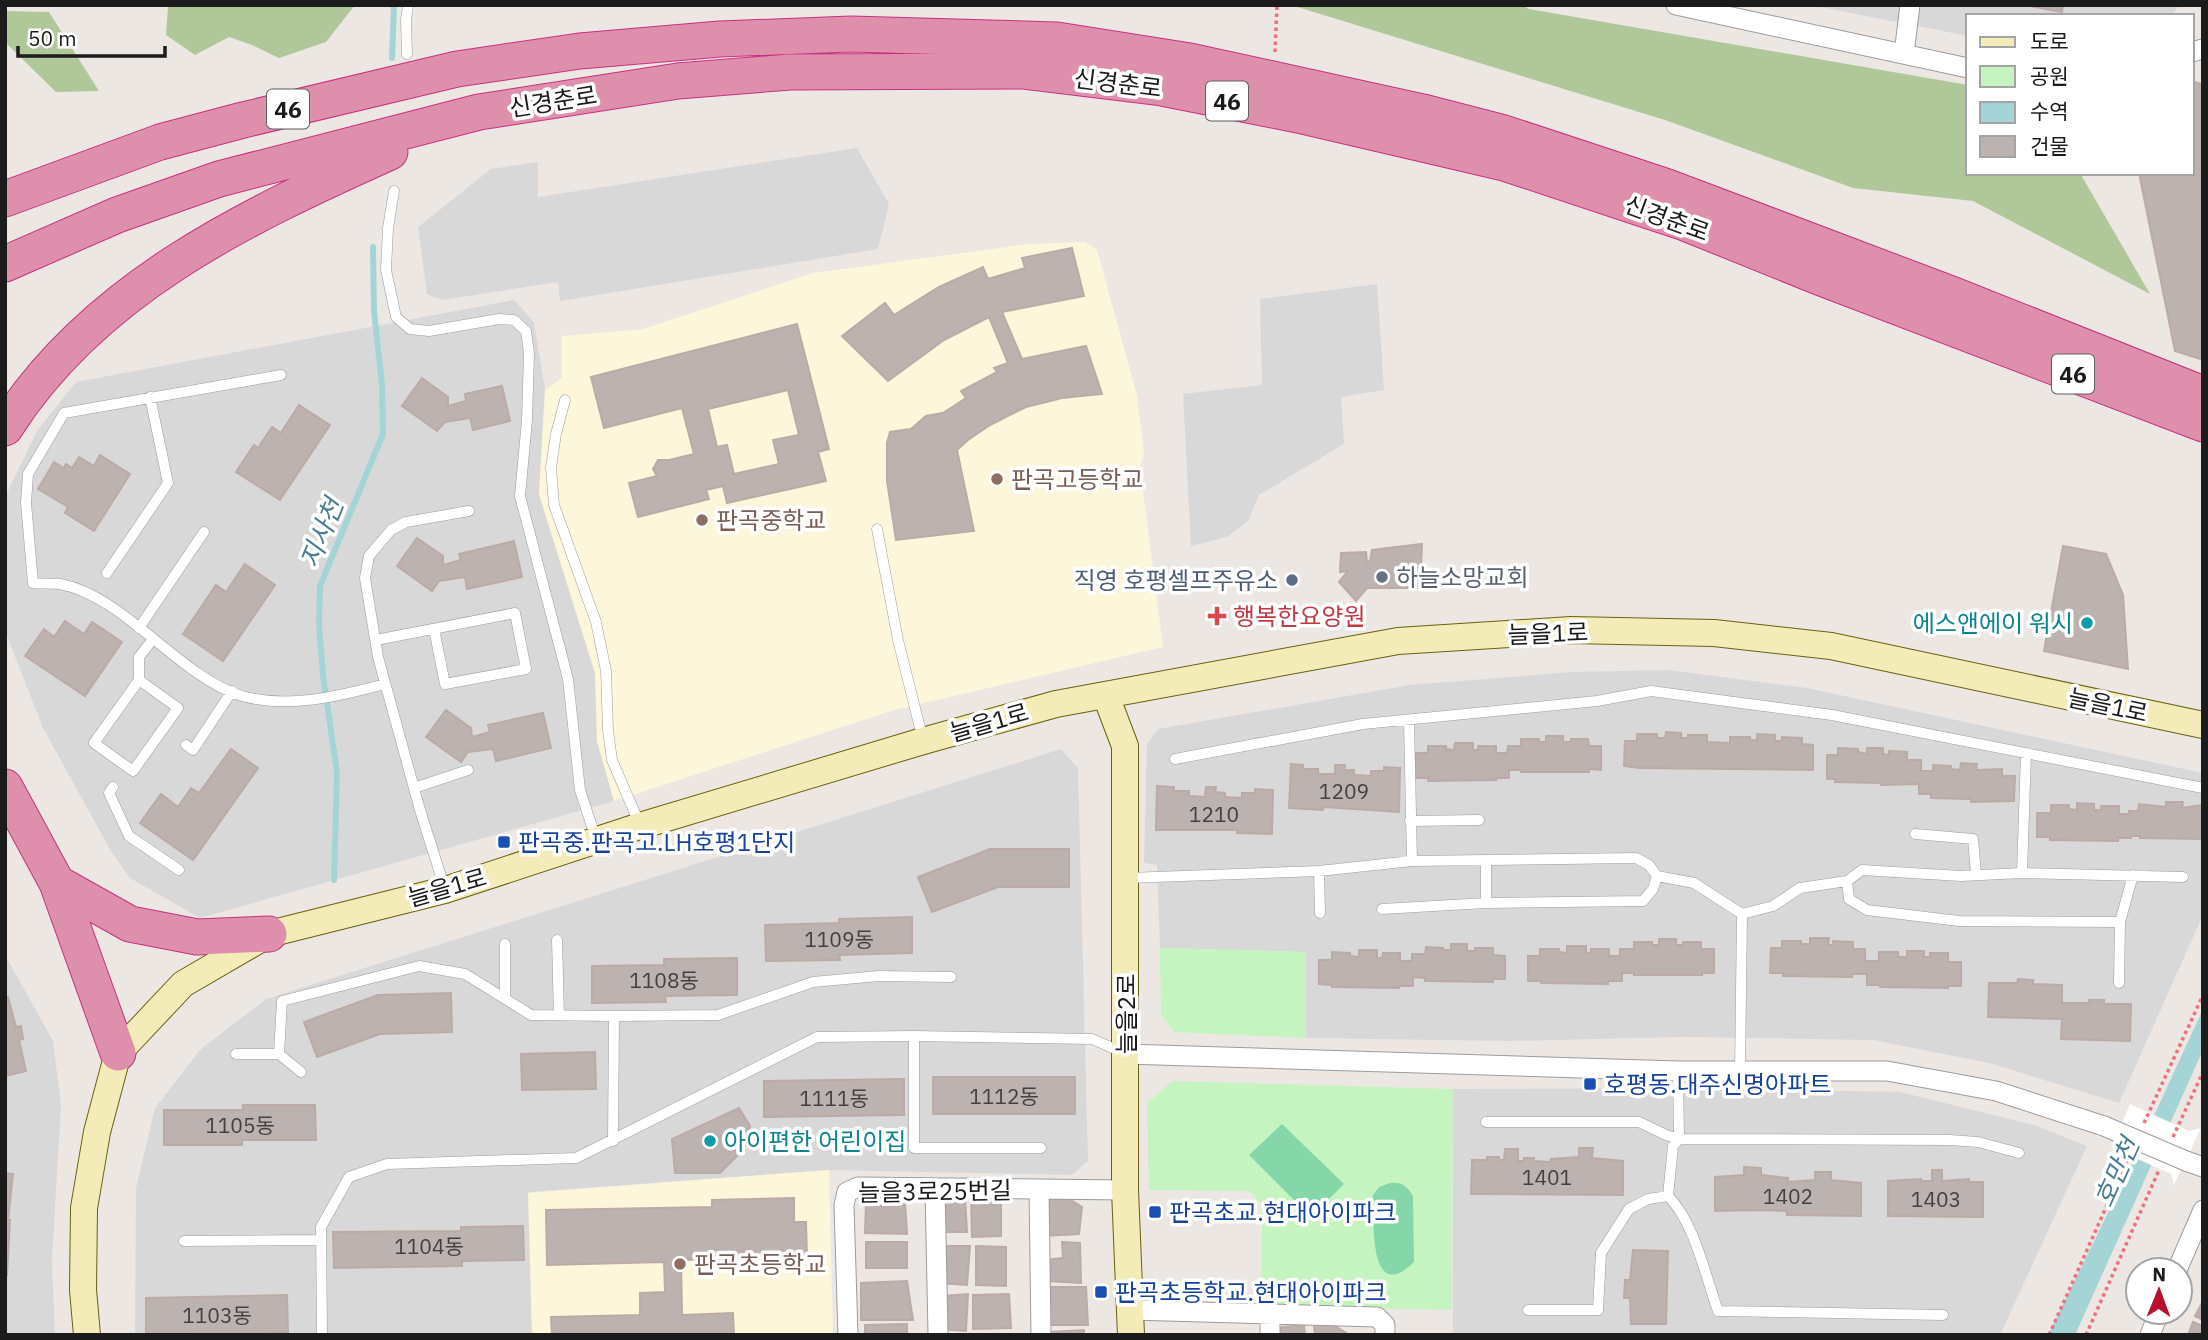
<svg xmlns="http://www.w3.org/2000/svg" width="2208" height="1340" font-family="'IBM Plex Sans','Noto Sans KR',sans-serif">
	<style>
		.residential { fill: #d9d8d9 }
		.education { fill: #fcf6db }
		.forest { fill: #b0c899 }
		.park { fill: #c6f4c1 }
		.pitch { fill: #85d6a8 }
		.water { fill: #a5d4d7 }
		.pier { fill: #fff }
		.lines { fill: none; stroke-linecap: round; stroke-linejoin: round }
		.stream { stroke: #a5d4d7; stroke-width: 6 }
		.building { fill: #bcb2af; stroke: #bcaba5; stroke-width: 2; fill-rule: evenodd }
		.lane-casing { stroke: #9c9c9c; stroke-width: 11 }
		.street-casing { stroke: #9c9c9c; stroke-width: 21 }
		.secondary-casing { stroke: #68610d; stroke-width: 28 }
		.highway-casing { stroke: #c83180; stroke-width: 37 }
		.path { stroke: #ee717a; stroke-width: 3.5; stroke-dasharray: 3.5 3.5; stroke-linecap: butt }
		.lane { stroke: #fff; stroke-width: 10 }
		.street { stroke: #fff; stroke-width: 19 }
		.secondary { stroke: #f4ecb8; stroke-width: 26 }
		.highway { stroke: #de8fac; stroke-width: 35 }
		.street-bridge-casing { stroke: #9c9c9c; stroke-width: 21; stroke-linecap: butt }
		.street-bridge { stroke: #fff; stroke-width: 19 }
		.education-dot { fill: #8d6e63; stroke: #fff; stroke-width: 2.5 }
		.worship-dot { fill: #6b7280; stroke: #fff; stroke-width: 2.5 }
		.service-dot { fill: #5c6f8a; stroke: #fff; stroke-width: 2.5 }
		.health-dot { fill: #e0444e; stroke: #fff; stroke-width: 2.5 }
		.culture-dot { fill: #0f9aa8; stroke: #fff; stroke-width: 2.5 }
		.transit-dot { fill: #1a4fb4; stroke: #fff; stroke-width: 2.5 }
		.labels { text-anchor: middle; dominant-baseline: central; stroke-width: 7; stroke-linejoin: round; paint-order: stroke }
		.number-label { font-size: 21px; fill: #434140 }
		.shield { fill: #fff; stroke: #5f5f5f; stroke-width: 2 }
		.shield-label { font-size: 23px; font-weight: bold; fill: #1b1b1b }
		.street-label { font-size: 24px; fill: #1b1b1b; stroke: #fff }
		.education-label { font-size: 24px; fill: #785e54; stroke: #fff; text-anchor: start }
		.worship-label { font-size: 24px; fill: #5b616d; stroke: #fff; text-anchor: start }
		.service-label { font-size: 24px; fill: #4e5e75; stroke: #fff; text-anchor: end }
		.health-label { font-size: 24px; fill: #be3a42; stroke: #fff; text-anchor: start }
		.culture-label { font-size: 24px; fill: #0d838f; stroke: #fff; text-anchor: end }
		.transit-label { font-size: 24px; fill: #164399; stroke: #fff; text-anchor: start }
		.water-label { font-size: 26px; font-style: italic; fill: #4a7c94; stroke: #fff }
	</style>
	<rect width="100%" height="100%" fill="#ece7e2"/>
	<!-- residential -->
	<path class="residential" d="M1810 5H2180L2170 16H1968V36Z
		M857 148 889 204 878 249 560 301 558 282 442 300 427 294 418 227 491 169 538 162V197Z
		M1377 284 1384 390 1341 397 1344 444 1259 495 1248 521 1227 537 1191 546 1183 394 1262 385 1260 299Z
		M514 300 534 322 545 390 539 494 595 673 597 741 614 801 200 918 130 878 111 851 43 728 5 631V497L37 431 76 382Z
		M1668 670 1807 688 2203 773V915L2119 1103 1989 1063 1873 1040 1683 1037 1509 1041 1306 1038V952L1160 948 1157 865 1144 863 1147 744 1158 729 1410 685 1571 672Z
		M1061 749 1078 768 1088 1161 1072 1175 829 1170 529 1192 532 1335H135L136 1188 155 1108 201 1049 266 999Z
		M5 955 53 1041 61 1105 52 1261 55 1335H5Z
		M1695 1088 1900 1092 2034 1125 2087 1146 2000 1335H1453V1089Z"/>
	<!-- education -->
	<path class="education" d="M1085 242 1097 250 1137 395 1144 452 1140 467 1163 647 894 710 614 801 597 741 595 673 539 494 545 390 562 378V336L643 329 813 273 1029 244Z
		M829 1170 833 1335H532L528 1193Z"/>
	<!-- forest -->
	<path class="forest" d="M172 5H355L326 42 279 58 252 45 229 37 195 55 166 35 168 7Z
		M1291 5H1522L1529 9 1968 85V173H2080L2150 294 1973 201 1853 188 1665 120Z
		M5 11 49 12 99 91 56 92 5 42Z"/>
	<!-- park -->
	<path class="park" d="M1160 948 1306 952V1038L1174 1032 1161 1014Z
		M1173 1081 1453 1089 1452 1310 1262 1306V1205L1249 1191 1149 1190 1147 1103Z"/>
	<!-- pitch -->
	<path class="pitch" d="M1282 1124 1344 1184 1311 1217 1249 1155Z
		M1390 1183C1402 1182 1407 1186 1413 1196L1414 1262C1368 1307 1374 1219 1373 1195L1379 1187Z"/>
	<!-- water -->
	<path class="water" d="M2203 1009V1050L2075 1335H2048L2129 1170Z"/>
	<!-- pier -->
	<path class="pier" d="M2130 1104 2189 1131 2201 1128 2174 1185 2171 1174 2111 1147Z"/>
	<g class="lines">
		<!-- stream -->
		<path class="stream" d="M392 58 394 5
			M334 880 337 773 323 675 319 624 320 586 383 434 382 385 374 311 373 247"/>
	</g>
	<!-- building -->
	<path class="building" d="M2024 5H2063L2062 12Z
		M2192 81 2203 85V360L2175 351 2139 173H2192Z
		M1072 248 1084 296 1002 312 1022 359 1086 346 1102 394 1062 398 1026 407 990 425 968 440 957 450 974 531 896 540 887 481V443L890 432 911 429 926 416 943 413 966 398 961 391 997 372 994 368 1008 363 989 317 944 340 888 381 842 336 885 303 894 315 939 287 983 267 988 279 1025 268 1022 258Z
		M797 324 829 449 818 452 826 481 727 503 723 486 706 490 709 499 638 517 629 483 657 476 653 469 658 460H669L694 454 682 408 604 428 591 377ZM788 390 799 435 773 440 779 464 734 474 727 445 717 447 708 409Z
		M422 378 448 397V406L466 401 465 394 502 386 510 421 473 430 470 418 445 422 437 431 402 406Z
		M299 405 330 425 280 500 236 472 254 445 258 448 272 427 281 433Z
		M100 455 130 474 94 531 65 513 68 507 38 489 54 462 64 468 66 464 72 468 79 457 94 466Z
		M417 538 443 556V565L461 560 459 554 514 541 522 577 467 589 465 577 439 581 432 591 397 566Z
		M1422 544 1420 588H1367L1356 601 1339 582 1348 571 1340 572 1341 553 1366 552 1367 562 1370 561 1372 550Z
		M2063 546 2106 554 2123 595 2128 669 2044 651Z
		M245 564 275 585 223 661 183 634 216 585 226 592Z
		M65 621 84 634 92 622 122 642 85 696 25 656 44 629 54 637Z
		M446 710 471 728 472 737 490 732 488 725 543 713 551 748 496 761 493 749 468 752 461 762 426 737Z
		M1666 732 1681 733V738H1688V735H1707V742L1730 743V737H1750V740H1757V734L1775 735V741H1782V737L1802 738V744L1813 745V770L1639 768 1624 766 1625 741H1637V734H1657V738H1665Z
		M1546 736H1563V742H1571V739H1588L1589 746H1601V770L1589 769V772H1521V770H1509V778H1495L1496 780 1428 781 1429 778H1415V753H1428V746H1446V749L1454 750 1455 743H1473V750H1478V746H1496V753H1507L1508 746H1521V739H1539V742H1546Z
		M1838 748 1858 749V752L1867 754V748H1883V754L1889 755V751L1907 752V760H1921V771H1933V765L1951 766V769L1960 770 1961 763 1977 764 1976 770 2002 769V776H2015L2014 801 1971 802V799L1931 798V794H1919V784L1881 785V783L1835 782V779H1827V755H1838Z
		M231 749 258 768 193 860 140 823 161 794 178 807 191 788 199 793Z
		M1291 764 1303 765V769H1318V774H1335V765H1345L1344 770H1354V775L1371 776V771H1384V767L1400 768 1399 812 1323 807V810L1289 808Z
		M1157 786 1174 787V791H1189V796L1205 797 1206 787H1216L1215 792 1225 793V797L1242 798V793H1255V789L1273 790 1272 834 1237 833V830H1156Z
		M2166 802H2183L2182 808 2203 805V839L2140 838V836H2131V838H2118V841L2050 840V837H2037V813H2051V805H2069V809L2077 810V803L2094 804V810H2101V806H2119V814H2129V811H2138L2139 804 2166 807Z
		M990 849H1069V887H998L932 912 918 877Z
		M912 917V953L839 955 840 960 766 961 765 925 839 923V919Z
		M1810 938H1829L1828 945H1833V941L1853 942V949H1865V961H1879V952H1898V957H1907V951H1924V957H1930V953H1948V962H1961V986H1948V988L1880 987V985H1867V974H1852V977L1783 976V973H1770L1771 948H1782V941H1801V944H1810Z
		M1659 939H1676V945H1683V942H1701V949H1714V973H1702V975H1634V973H1622V981H1608V984L1541 983V981H1528V956H1540V949H1559V952L1567 953V946H1586V953H1591V949H1609V956H1620V949H1634V942H1652V945H1659Z
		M1451 944H1467V951H1475V948H1493V955L1505 956V979H1493V982L1425 981V978L1413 977V986H1399V988L1332 987V985L1319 984V960H1332V952L1350 953V956L1359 957V950H1377V958H1382L1383 953H1400V961H1412V954H1425L1426 947 1443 948V950H1451Z
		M737 958V995L665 996 666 1002 592 1003V966L664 965V959Z
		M2018 979 2033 980V984L2062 985V1003H2089V1000H2104V1004H2131L2130 1041 2061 1039 2062 1019 1988 1017 1989 983H2017Z
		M451 993 452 1032 380 1034 317 1057 304 1022 378 995Z
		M5 997H8L16 1027 21 1026 23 1039 19 1040 26 1071 5 1076Z
		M595 1052 596 1089 522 1090 521 1054Z
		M933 1077H1075V1114H933Z
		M904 1079V1115L764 1117V1081Z
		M243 1105H315L316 1140H242V1145H164V1110H243Z
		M739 1108 750 1126 748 1142 741 1152 720 1173H675L672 1139Z
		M1579 1148H1593L1592 1158 1623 1161V1195L1471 1194 1472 1160H1487V1157H1499V1160H1504L1505 1149H1518V1161H1524V1158H1534V1161L1550 1162 1551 1159 1579 1157Z
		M1744 1167 1761 1168V1175L1788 1178V1182L1815 1180V1172H1831V1180L1861 1183V1216L1787 1215V1211L1761 1210 1715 1211V1177L1744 1175Z
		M1932 1170H1942V1181L1969 1179V1182H1983V1217L1888 1216V1181L1921 1179V1181H1932Z
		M5 1173 13 1174 8 1220H10L7 1275H5Z
		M971 1193 993 1194 1001 1200V1236L972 1237Z
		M1063 1195 1082 1207 1079 1234 1044 1236V1198Z
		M965 1196 967 1232H938L939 1206 948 1198Z
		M794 1198V1222H806L807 1257 681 1260 682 1315 733 1313 734 1335H552L551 1317 640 1315V1293L665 1292 664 1262 547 1265 546 1210 712 1207V1200Z
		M866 1202H905L907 1234 865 1233Z
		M523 1226 524 1260 462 1261V1266L334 1268 333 1232 461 1231V1227Z
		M866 1242H907V1268H866Z
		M1062 1242 1080 1243 1081 1283 1046 1281V1260L1063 1258Z
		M940 1246H970L967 1285 940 1283Z
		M976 1246 1006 1247V1286L976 1285Z
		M1633 1250 1668 1251 1666 1324H1631L1630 1298H1624L1625 1280H1630Z
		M907 1281 913 1320H861V1283Z
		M1046 1287H1086L1088 1325H1047Z
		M968 1294 966 1331 941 1329 942 1296Z
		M1009 1294 1011 1328 973 1329V1295Z
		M287 1295 288 1332 146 1335V1298Z
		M2203 1301V1320L2195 1316Z
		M2193 1322 2203 1326V1335H2188Z
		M907 1324V1335H865V1325Z
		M1304 1325 1305 1335H1273L1282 1327Z
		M1314 1325H1334L1349 1335H1315Z
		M1084 1330V1335H1049V1332Z"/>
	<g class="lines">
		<!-- lane casing -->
		<g class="lane-casing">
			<path id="lane" d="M407 54 406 20 408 5
				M394 191 388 228 386 270 396 317 410 329 429 331 499 319 514 320 526 331 529 353 527 420 520 496 568 679 580 790 596 839
				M281 375 64 413 28 474 26 503 33 583C42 584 51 583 60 584 125 596 179 677 242 696 289 709 340 696 385 684
				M565 400 556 434 551 467 554 505 596 622 606 671 608 730 612 760 640 825
				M877 529 898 640 923 740
				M107 573 168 483 150 397
				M139 628 204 532
				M376 640 515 613 526 669 445 684 434 629
				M139 680 178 708 133 771 94 743 139 680V657L153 639
				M1409 720 1412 861
				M186 745 193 750 232 691
				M2026 753 2022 873 2183 877
				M1175 759 1363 724 1597 701 1651 691 1832 715 2203 788
				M113 787 109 793 129 836 179 870
				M414 788 468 770
				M1410 821 1479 820
				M1915 834 1973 839 1976 874
				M1486 860V903
				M1319 871 1320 913
				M1127 878 1319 871 1412 861 1636 858 1649 865 1657 876 1694 883 1742 914 1773 906 1800 888 1847 881 1862 870 1961 876 2022 873
				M1847 881 1849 899 1867 910 1959 921 2120 922
				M445 889 420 810 378 657 365 578 369 556 391 530 406 522 469 511
				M1382 909 1486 903 1643 901 1653 889 1657 876
				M557 940 559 1015
				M2119 983 2120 922 2133 875
				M505 999V944
				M614 1016 718 1015 813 982 879 976 951 977
				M914 1036V1148H1041
				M236 1054H279L301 1072
				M279 1054 282 1001 419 966 465 974 531 1015 614 1016 613 1141
				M1740 1070 1742 914
				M1486 1122H1639L1666 1135 1679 1139 1950 1140 1978 1142 2019 1153
				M1668 1196C1695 1223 1705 1275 1718 1311L1943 1315
				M184 1241 321 1240
				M1528 1310H1598L1601 1253 1629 1209 1648 1199 1668 1196 1673 1146 1679 1139 1678 1071
				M322 1335 321 1227 349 1177 387 1164 576 1158 817 1037 914 1036 1092 1039 1122 1052"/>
		</g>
		<!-- street casing -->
		<g class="street-casing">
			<path id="street" d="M1676 5 1968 68
				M2192 52 2203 49
				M1904 54 1910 5
				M1125 1054 1678 1071H1887L1996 1091 2104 1126
				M2186 1161 2203 1167
				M935 1188 938 1335
				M1039 1189 1041 1335
				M2177 1270 2203 1210
				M1131 1310 1377 1317 1385 1325V1335
				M848 1335 844 1205 847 1192 858 1187 1125 1190
				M1270 1335V1314
				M2150 1335 2159 1312"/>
		</g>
		<!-- secondary casing -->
		<g class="secondary-casing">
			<path id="secondary" d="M1106 696 1125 746V1190L1131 1335
				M87 1335 83 1290 84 1208 97 1132 118 1053 183 984 269 934 445 890 640 826 923 741 1056 704 1398 641 1571 630 1714 633 1831 646 2203 725"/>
		</g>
		<!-- highway casing -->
		<g class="highway-casing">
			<path id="highway" d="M5 199 160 142 243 120 457 69 580 51 720 39 851 34 1057 40 1190 61 1423 112 1504 133 1665 186 1954 295 2203 394
				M5 264 117 215 219 179 479 112 678 81 790 72 1022 71 1162 88 1298 115 1504 163 1685 223 1819 277 2203 424
				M5 428C93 289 245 217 390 152
				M5 787 57 883 118 1053
				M57 883 130 924 197 937 269 934"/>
		</g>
		<!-- path -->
		<path class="path" d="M1275 52 1277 5
			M2144 1123 2203 995
			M2173 1137 2203 1072
			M2049 1335 2129 1156
			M2086 1335 2159 1170"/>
		<!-- lane -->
		<use href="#lane" class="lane"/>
		<!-- street -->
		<use href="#street" class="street"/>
		<!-- secondary -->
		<use href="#secondary" class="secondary"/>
		<!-- highway -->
		<use href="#highway" class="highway"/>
		<!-- street-bridge casing -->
		<g class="street-bridge-casing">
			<path id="street-bridge" d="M2104 1126 2186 1161"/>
		</g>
		<!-- street-bridge -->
		<use href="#street-bridge" class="street-bridge"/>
	</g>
	<!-- markers -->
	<g class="education-dot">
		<circle cx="997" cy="479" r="7"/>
		<circle cx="702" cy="520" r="7"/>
		<circle cx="680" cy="1264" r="7"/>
	</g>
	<circle class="worship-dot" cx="1382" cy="577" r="7"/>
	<circle class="service-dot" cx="1292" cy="580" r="7"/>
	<path class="health-dot" d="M1213.5 605.5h7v7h7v7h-7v7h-7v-7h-7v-7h7z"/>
	<g class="culture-dot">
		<circle cx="2087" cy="623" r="7"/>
		<circle cx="710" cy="1141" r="7"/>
	</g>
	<g class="transit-dot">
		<rect x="497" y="835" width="14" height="14" rx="3.5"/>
		<rect x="1583" y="1077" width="14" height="14" rx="3.5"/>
		<rect x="1148" y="1205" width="14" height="14" rx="3.5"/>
		<rect x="1094" y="1285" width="14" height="14" rx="3.5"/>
	</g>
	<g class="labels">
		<!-- number labels -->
		<g class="number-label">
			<text x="1344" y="791">1209</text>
			<text x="1214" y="814">1210</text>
			<text x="839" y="939">1109동</text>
			<text x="664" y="980">1108동</text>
			<text x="1004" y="1096">1112동</text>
			<text x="834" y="1098">1111동</text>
			<text x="240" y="1125">1105동</text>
			<text x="1547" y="1177">1401</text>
			<text x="1788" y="1196">1402</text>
			<text x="1936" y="1199">1403</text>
			<text x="429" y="1246">1104동</text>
			<text x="217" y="1315">1103동</text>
		</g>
		<!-- shield labels -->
		<g class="shield">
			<rect x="1206" y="81.5" width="42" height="39" rx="5"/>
			<rect x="267" y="89.5" width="42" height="39" rx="5"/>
			<rect x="2052" y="354.5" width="42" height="39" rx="5"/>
		</g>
		<g class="shield-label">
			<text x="1227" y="101">46</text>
			<text x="288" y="109">46</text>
			<text x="2073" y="374">46</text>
		</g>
		<!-- street labels -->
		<g class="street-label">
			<text transform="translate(1118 83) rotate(7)">신경춘로</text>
			<text transform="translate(553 101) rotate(-9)">신경춘로</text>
			<text transform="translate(1667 218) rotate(20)">신경춘로</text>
			<text transform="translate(1548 633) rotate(-2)">늘을1로</text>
			<text transform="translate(2108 705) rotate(12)">늘을1로</text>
			<text transform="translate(989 722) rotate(-16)">늘을1로</text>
			<text transform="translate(447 887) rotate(-16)">늘을1로</text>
			<text transform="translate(1126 1014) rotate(-90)">늘을2로</text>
			<text transform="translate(935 1191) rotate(-1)">늘을3로25번길</text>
		</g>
		<!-- education labels -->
		<g class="education-label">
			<text x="1011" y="479">판곡고등학교</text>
			<text x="716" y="520">판곡중학교</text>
			<text x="694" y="1264">판곡초등학교</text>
		</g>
		<!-- worship labels -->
		<g class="worship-label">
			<text x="1396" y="577">하늘소망교회</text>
		</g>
		<!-- service labels -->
		<g class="service-label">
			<text x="1278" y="580">직영 호평셀프주유소</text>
		</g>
		<!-- health labels -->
		<g class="health-label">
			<text x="1233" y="616">행복한요양원</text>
		</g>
		<!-- culture labels -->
		<g class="culture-label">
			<text x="2073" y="623">에스앤에이 워시</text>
			<text x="724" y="1141" text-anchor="start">아이편한 어린이집</text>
		</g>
		<!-- transit labels -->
		<g class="transit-label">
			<text x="518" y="842">판곡중.판곡고.LH호평1단지</text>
			<text x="1604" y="1084">호평동.대주신명아파트</text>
			<text x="1169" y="1212">판곡초교.현대아이파크</text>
			<text x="1115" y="1292">판곡초등학교.현대아이파크</text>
		</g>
		<!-- water labels -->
		<g class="water-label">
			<text transform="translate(321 533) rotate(-68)">지사천</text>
			<text transform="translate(2116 1172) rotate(-66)">호만천</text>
		</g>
	</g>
	<!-- border -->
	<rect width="2208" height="1340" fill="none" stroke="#1b1b1b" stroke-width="14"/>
	<!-- legend -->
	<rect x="1966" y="14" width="228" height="161" fill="#ffffff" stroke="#a4a4a4" stroke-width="2"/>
	<rect x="1980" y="37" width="35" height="10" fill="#f4ecb8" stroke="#a4a4a4" stroke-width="2"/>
	<text x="2030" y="49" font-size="21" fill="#1b1b1b">도로</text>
	<rect x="1980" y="66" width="35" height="21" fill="#c6f4c1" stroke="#a4a4a4" stroke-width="2"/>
	<text x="2030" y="84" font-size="21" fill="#1b1b1b">공원</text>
	<rect x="1980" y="102" width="35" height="21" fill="#a5d4d7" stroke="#a4a4a4" stroke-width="2"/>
	<text x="2030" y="119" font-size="21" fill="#1b1b1b">수역</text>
	<rect x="1980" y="136" width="35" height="21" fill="#bcb2af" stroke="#a4a4a4" stroke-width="2"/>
	<text x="2030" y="154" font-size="21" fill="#1b1b1b">건물</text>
	<!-- north arrow -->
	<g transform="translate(2159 1291) rotate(1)"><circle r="33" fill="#ffffff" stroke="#a4a4a4" stroke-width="2"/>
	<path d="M0-5L12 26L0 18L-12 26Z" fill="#b7102e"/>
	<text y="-10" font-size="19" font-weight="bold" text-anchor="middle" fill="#1b1b1b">N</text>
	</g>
	<!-- scale -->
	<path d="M18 46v10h147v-10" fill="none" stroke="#1b1b1b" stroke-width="3.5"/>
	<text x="28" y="46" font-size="21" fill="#1b1b1b" stroke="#ffffff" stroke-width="5" paint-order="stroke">50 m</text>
</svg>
